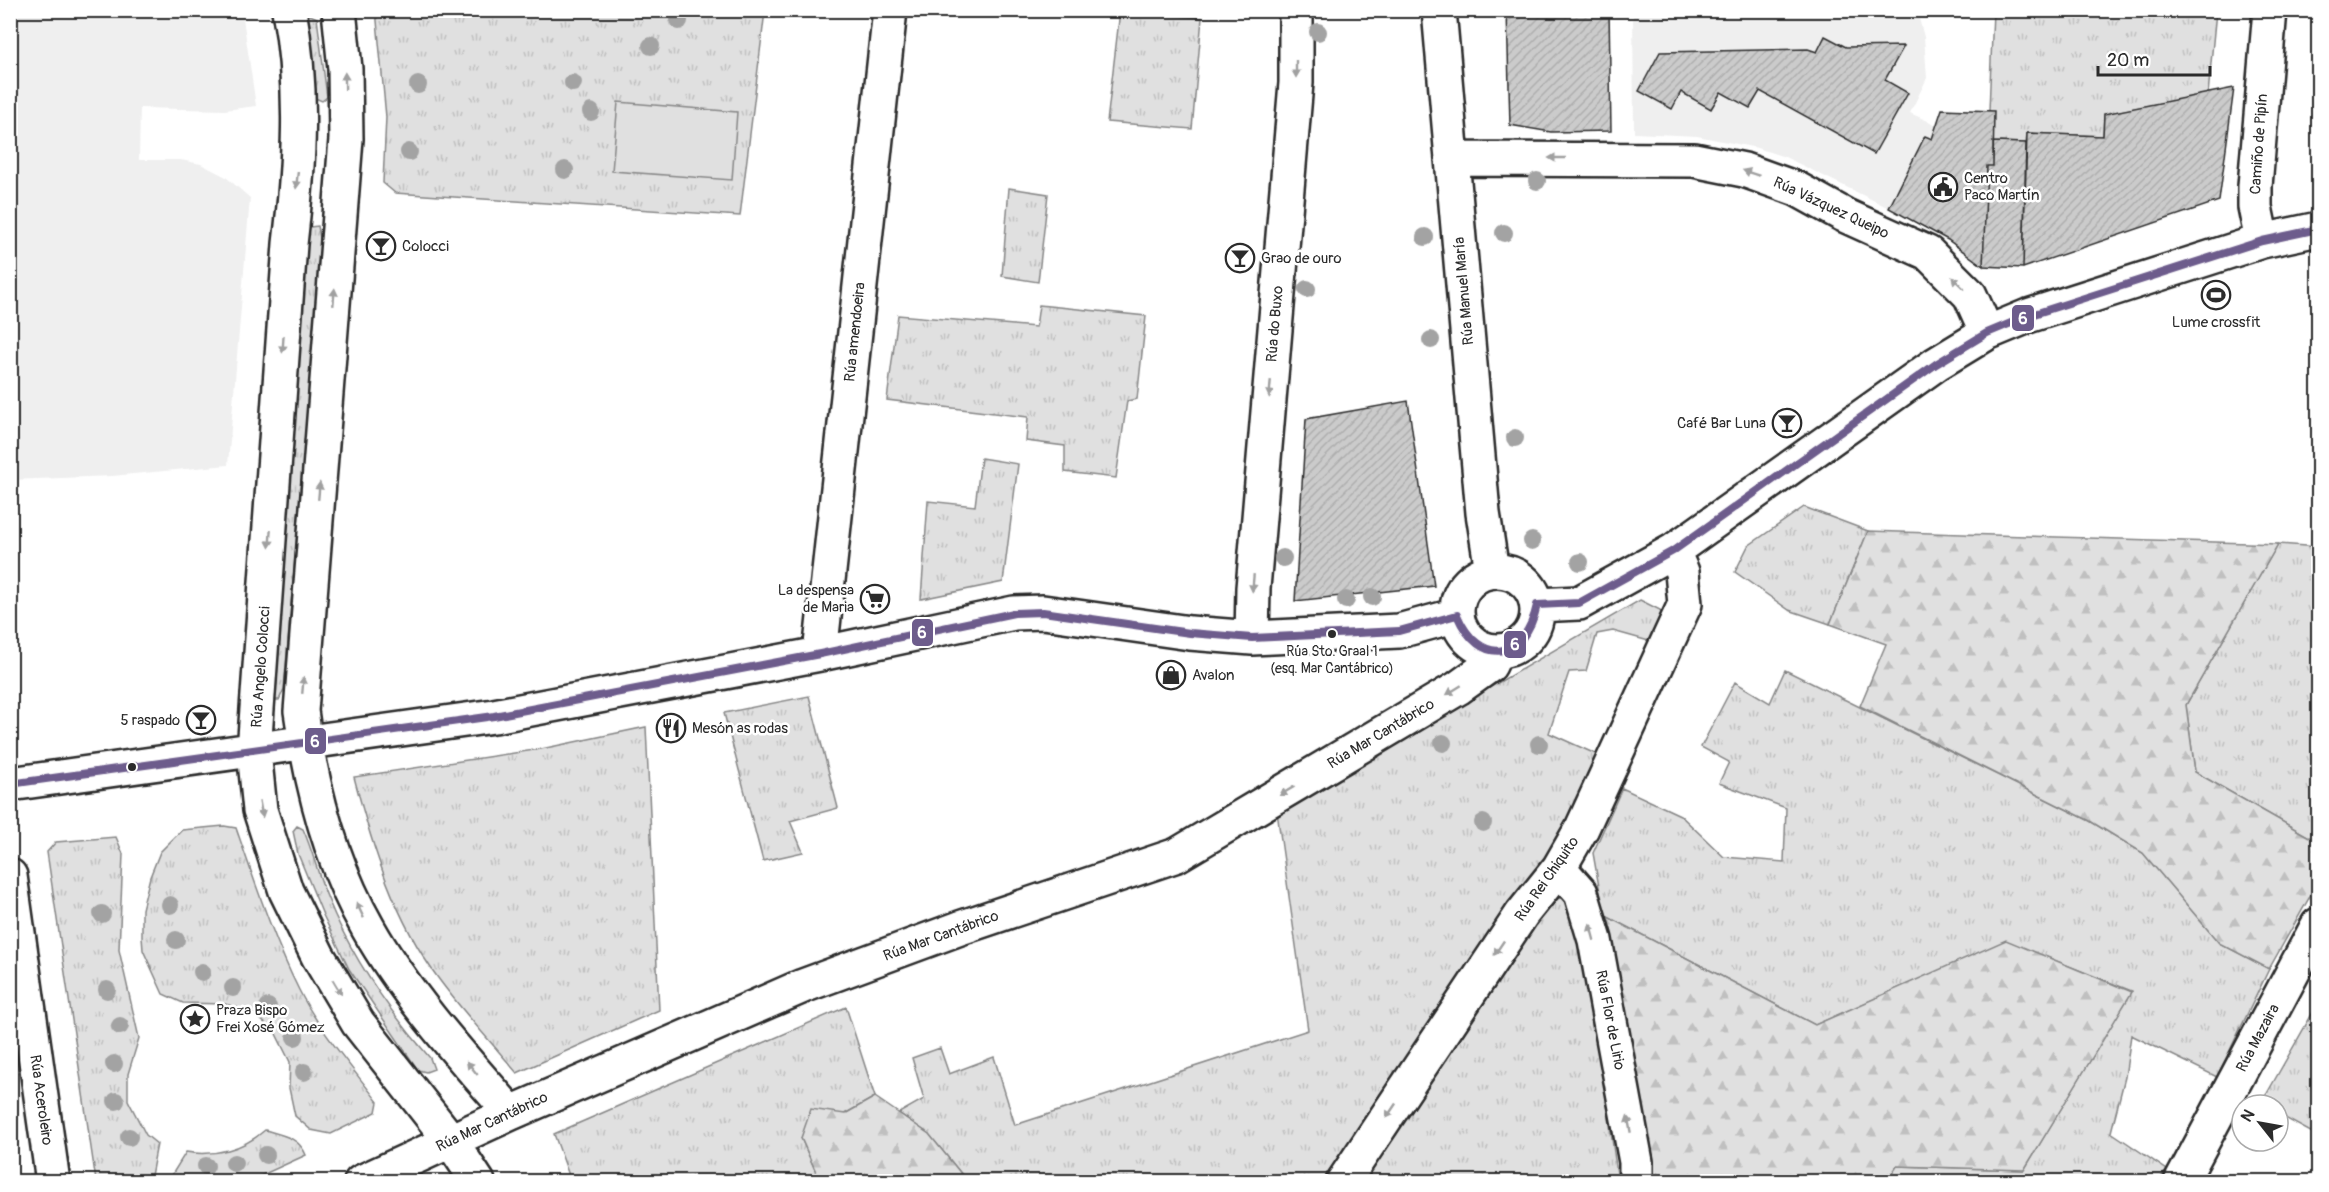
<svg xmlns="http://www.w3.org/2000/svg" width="2329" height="1192" font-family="Pangolin,sans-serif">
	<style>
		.built { fill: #efefef }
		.grass { fill: url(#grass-tufts); stroke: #868686; stroke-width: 1.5 }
		.forest { fill: url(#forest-firs); stroke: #868686; stroke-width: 1.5 }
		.pitch { fill: #e0e0e0; stroke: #868686; stroke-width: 1.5 }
		.building { fill: url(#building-hatch); stroke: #2b2b2b; stroke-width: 1.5 }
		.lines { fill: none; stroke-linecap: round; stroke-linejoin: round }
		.minor-casing { stroke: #2b2b2b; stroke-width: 38 }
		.minor { stroke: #fff; stroke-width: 33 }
		.bus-1-casing { stroke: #fff; stroke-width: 12 }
		.bus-1 { stroke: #6d5c8c; stroke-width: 8 }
		.tree { fill: #a3a3a3 }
		.oneway { fill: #a0a0a0 }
		.bus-dot { fill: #2b2b2b; stroke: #fff; stroke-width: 2 }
		.labels { text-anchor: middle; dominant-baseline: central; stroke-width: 5; stroke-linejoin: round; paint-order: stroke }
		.bus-label { font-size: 14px; fill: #2b2b2b; stroke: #fff }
		.street-label { font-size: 15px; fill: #2b2b2b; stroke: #fff }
		.poi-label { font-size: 15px; fill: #2b2b2b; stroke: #fff; text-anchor: start }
		.line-badge { stroke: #fff; stroke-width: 2 }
		.badge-label { font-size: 16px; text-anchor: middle; font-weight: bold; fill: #fff }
	</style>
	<defs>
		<pattern id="grass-tufts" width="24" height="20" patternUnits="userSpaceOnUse" patternTransform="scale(1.5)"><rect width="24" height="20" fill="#e0e0e0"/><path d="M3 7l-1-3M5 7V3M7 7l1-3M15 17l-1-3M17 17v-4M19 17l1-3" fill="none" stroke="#c0c0c0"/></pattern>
		<pattern id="forest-firs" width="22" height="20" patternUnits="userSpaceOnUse" patternTransform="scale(1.5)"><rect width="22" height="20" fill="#e0e0e0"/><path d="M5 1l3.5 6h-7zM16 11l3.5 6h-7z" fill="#c0c0c0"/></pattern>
		<pattern id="building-hatch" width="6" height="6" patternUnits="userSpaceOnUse" patternTransform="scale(1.5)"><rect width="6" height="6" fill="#cbcbcb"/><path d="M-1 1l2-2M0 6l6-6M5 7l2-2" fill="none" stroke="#aeaeae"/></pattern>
	</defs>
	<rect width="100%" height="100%" fill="#fff"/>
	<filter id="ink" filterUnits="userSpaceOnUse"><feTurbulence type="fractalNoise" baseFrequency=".0167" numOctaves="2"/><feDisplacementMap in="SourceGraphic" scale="12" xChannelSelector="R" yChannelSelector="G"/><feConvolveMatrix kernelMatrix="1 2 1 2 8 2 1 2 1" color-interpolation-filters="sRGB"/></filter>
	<g filter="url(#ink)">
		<!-- built -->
		<path class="built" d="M10 11H242L256 106 225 110 140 108 139 160H181L201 164 226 177 250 198 228 465 112 476 11 480Z
			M1633 11H1917L1924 37 1927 78 1910 113 1937 125 1932 139 1925 136 1889 208 1785 157 1757 148 1697 136 1634 133Z"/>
		<!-- grass -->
		<path class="grass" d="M376 10 765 11 740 216 395 193 383 183 386 117Z
			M1120 11 1202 18 1192 129 1107 122Z
			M1993 11H2216L2208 94 2104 114 2103 136 2027 133 2026 143 1993 142 1989 111Z
			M310 15 317 18 327 97 322 101 315 98 305 19Z
			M1009 188 1048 194 1038 282 1002 276Z
			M318 226 321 245 284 689 279 700H272L307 236 310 227Z
			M1039 305 1146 316 1137 399 1127 401 1116 478 1065 472V446L1026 441 1028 417 887 400 898 315 1036 327Z
			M981 458 1018 464 1003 582 921 599 928 501 975 506Z
			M1804 507 1868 531 1830 624 1789 610 1735 572 1748 546Z
			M2278 544 2318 547V842L2195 772 2186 705Z
			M1640 600 1660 610 1662 616 1656 643 1613 631 1597 634 1586 671 1569 672 1549 733 1600 756 1572 823 1329 1181H967L929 1134 899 1113 924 1099 912 1058 940 1048 949 1074 994 1057 1015 1125 1308 1030 1277 812Z
			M1785 670 2090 821 2143 853 2219 943 2269 969 2217 1077 2131 1035 2125 1077 2111 1132 2167 1170 2158 1181H1887L1897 1166 2024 1170 2132 991 2006 941 1815 1025 1604 915 1593 853 1622 788 1680 815 1724 857 1784 862 1786 808 1719 783 1729 762 1701 747 1735 682 1770 703Z
			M809 696 838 808 790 821 803 852 763 861 724 713Z
			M646 727 659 1010 517 1073C491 1042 462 1011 438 978 395 920 372 846 354 777L541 749Z
			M224 826 236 828C255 882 273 938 299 990 319 1030 351 1066 378 1102L376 1112 331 1134 311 1130 295 1116 289 1088 290 1062 275 1032 252 1012 225 1004 183 1003 163 994 143 950 142 937V909L150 877 160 852 182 830Z
			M297 826 303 829C313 851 318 876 328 899 352 958 388 1010 430 1058L434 1069 426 1072 418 1070 349 969 323 915 298 854 293 831Z
			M116 837 123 854 119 950 139 1038 128 1074V1100L146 1135 157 1144 150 1181H96L47 852 56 842Z
			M1563 898 1575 911 1585 950 1618 1181 1360 1182 1551 899Z
			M846 1007 875 1097 801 1138 820 1181H571L554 1134Z
			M2316 1007 2318 1009V1136L2278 1114V1105L2261 1104Z
			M265 1130C282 1135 299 1137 306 1155L249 1181H168L186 1152C214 1157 244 1149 265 1130Z"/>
		<!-- forest -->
		<path class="forest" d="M1868 531 2278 544 2186 705 2195 772 2318 842V882L2269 969 2219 943 2143 853 2090 821 1860 706 1886 644 1830 624Z
			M1604 915 1815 1025 2006 940 2132 992 2024 1170 1897 1166 1887 1181H1648Z
			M875 1097 929 1134 967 1181H820L801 1138 811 1109 845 1114Z"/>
		<!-- pitch -->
		<path class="pitch" d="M618 102 737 112 732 180 612 171Z"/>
		<!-- building -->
		<path class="building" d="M1507 10H1609L1611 131 1551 132 1510 125Z
			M1825 36 1846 47 1904 46 1885 80 1908 93 1874 154 1760 91 1750 108 1721 92 1711 109 1681 92 1672 109 1639 91 1660 52 1808 49 1817 52Z
			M2234 88 2219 201 2023 268 2027 133 2103 136 2104 114Z
			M1942 109 1994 111 1993 166H1987L1983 266 1948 240 1889 208 1925 136 1932 139Z
			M1993 142 2026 143 2023 268 1983 266 1987 166H1993Z
			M1408 401 1434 586 1295 601 1306 419Z"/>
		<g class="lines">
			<!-- minor casing -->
			<g class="minor-casing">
				<path id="minor" d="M289 10C304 89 299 166 290 244L254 751 260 810 286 891 318 956 358 1023 451 1141 478 1182
					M339 10 345 69 346 139 301 711C311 785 331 863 368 928 405 994 461 1056 511 1113
					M1439 10 1483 513 1492 571
					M1453 159 1694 160 1744 170 1797 189 1844 215 1928 253 1970 295 1987 333
					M2262 241 2255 207V186L2270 10
					M1457 611a40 40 0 1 1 80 0a40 40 0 1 1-80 0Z
					M1537 605 1579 603 1673 551 1936 364 1987 333 2028 316 2262 241 2318 229
					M1252 638 1253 588 1296 83V10
					M820 654 890 10
					M10 784 494 716 820 654 1014 613 1043 612 1190 633 1252 638 1399 631 1457 615
					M1559 868 1581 893 1595 940 1636 1162V1182
					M10 876 53 1182
					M361 1182 511 1113 803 986 960 928 1177 855 1458 688 1490 665 1496 652
					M1343 1182 1522 914 1559 868 1582 828 1685 604 1682 572 1673 551
					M2181 1182 2318 925"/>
			</g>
			<!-- minor -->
			<use href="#minor" class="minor"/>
			<!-- bus-1 casing -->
			<g class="bus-1-casing">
				<path id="bus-1" d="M10 784 494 716 820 654 1014 613 1043 612 1190 633 1252 638 1399 631 1457 615C1480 668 1525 660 1537 605L1579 603 1673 551 1936 364 1987 333 2028 316 2262 241 2318 229"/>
			</g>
			<!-- bus-1 -->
			<use href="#bus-1" class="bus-1"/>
		</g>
		<!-- trees -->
		<g class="tree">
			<circle cx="679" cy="21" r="9"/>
			<circle cx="1318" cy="32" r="9"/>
			<circle cx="651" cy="46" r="9"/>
			<circle cx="573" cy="83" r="9"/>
			<circle cx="418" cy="85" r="9"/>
			<circle cx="591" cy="112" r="9"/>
			<circle cx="409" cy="152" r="9"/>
			<circle cx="565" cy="170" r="9"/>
			<circle cx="1537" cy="181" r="9"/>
			<circle cx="1504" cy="233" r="9"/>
			<circle cx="1425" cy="237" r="9"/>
			<circle cx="1307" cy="289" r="9"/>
			<circle cx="1431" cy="340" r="9"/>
			<circle cx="1515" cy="438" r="9"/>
			<circle cx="1532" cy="541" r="9"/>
			<circle cx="1283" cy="558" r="9"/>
			<circle cx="1580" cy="562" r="9"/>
			<circle cx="1372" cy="597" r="9"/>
			<circle cx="1346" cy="600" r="9"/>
			<circle cx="1443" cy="743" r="9"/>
			<circle cx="1539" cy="744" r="9"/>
			<circle cx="1483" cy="823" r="9"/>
			<circle cx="170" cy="905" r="9"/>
			<circle cx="102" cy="914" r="9"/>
			<circle cx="176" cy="940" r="9"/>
			<circle cx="202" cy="972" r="9"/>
			<circle cx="233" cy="988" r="9"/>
			<circle cx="107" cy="990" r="9"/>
			<circle cx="268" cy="1007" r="9"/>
			<circle cx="120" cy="1026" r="9"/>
			<circle cx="295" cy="1037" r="9"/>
			<circle cx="114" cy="1064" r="9"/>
			<circle cx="304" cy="1072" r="9"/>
			<circle cx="116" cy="1101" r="9"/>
			<circle cx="129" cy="1137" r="9"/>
			<circle cx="266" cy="1155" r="9"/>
			<circle cx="234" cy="1163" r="9"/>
			<circle cx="206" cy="1166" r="9"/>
		</g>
		<!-- one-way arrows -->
		<defs><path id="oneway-solid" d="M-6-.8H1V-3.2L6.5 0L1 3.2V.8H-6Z" transform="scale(1.5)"/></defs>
		<g class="oneway">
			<use href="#oneway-solid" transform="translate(1296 69) rotate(90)"/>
			<use href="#oneway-solid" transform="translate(345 81) rotate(-91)"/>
			<use href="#oneway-solid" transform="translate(1557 158) rotate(-180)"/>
			<use href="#oneway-solid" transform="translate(1751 173) rotate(-161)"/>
			<use href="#oneway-solid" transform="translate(297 180) rotate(96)"/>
			<use href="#oneway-solid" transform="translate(1958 283) rotate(-136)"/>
			<use href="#oneway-solid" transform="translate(334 297) rotate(-85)"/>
			<use href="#oneway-solid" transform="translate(283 344) rotate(94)"/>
			<use href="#oneway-solid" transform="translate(1270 389) rotate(95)"/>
			<use href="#oneway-solid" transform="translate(319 491) rotate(-85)"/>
			<use href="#oneway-solid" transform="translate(270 539) rotate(94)"/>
			<use href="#oneway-solid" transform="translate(1253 583) rotate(95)"/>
			<use href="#oneway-solid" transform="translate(303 685) rotate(-85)"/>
			<use href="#oneway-solid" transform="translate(1454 690) rotate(148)"/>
			<use href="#oneway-solid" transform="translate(1287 791) rotate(149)"/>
			<use href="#oneway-solid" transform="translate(261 809) rotate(80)"/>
			<use href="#oneway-solid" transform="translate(360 910) rotate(-115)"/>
			<use href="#oneway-solid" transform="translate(1592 932) rotate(-105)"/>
			<use href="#oneway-solid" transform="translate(1499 948) rotate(124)"/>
			<use href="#oneway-solid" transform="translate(337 987) rotate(59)"/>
			<use href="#oneway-solid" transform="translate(472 1068) rotate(-129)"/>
			<use href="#oneway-solid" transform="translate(1391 1111) rotate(124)"/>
			<use href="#oneway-solid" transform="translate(1629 1124) rotate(-101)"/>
		</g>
	</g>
	<!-- icons -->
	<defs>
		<g id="civic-ring" transform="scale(1.5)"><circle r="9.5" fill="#fff" stroke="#2b2b2b" stroke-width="1.5"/><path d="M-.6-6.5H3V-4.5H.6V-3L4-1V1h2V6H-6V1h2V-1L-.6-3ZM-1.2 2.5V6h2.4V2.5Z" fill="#2b2b2b"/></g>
		<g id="bar-ring" transform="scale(1.5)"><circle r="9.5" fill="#fff" stroke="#2b2b2b" stroke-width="1.5"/><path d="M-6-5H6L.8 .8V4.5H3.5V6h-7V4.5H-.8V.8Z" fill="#2b2b2b"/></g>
		<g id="stadium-ring" transform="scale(1.5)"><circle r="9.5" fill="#fff" stroke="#2b2b2b" stroke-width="1.5"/><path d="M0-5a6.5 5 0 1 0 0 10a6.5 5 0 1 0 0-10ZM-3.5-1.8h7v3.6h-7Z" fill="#2b2b2b"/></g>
		<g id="supermarket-ring" transform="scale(1.5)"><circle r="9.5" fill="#fff" stroke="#2b2b2b" stroke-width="1.5"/><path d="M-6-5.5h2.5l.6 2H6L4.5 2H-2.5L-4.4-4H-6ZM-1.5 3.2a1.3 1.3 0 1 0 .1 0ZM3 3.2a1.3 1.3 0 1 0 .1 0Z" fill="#2b2b2b"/></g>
		<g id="shop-ring" transform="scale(1.5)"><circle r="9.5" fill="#fff" stroke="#2b2b2b" stroke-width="1.5"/><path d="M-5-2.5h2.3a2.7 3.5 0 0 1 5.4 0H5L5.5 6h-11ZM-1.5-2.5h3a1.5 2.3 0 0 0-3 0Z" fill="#2b2b2b"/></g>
		<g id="restaurant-ring" transform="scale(1.5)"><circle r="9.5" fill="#fff" stroke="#2b2b2b" stroke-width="1.5"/><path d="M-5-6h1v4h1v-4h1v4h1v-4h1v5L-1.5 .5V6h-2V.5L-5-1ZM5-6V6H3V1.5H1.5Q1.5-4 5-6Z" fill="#2b2b2b"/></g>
		<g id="sight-ring" transform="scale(1.5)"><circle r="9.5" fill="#fff" stroke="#2b2b2b" stroke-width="1.5"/><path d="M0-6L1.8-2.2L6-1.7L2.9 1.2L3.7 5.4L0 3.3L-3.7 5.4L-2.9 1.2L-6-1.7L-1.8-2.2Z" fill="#2b2b2b"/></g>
	</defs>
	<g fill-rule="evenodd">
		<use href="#civic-ring" x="1943" y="187"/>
		<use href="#bar-ring" x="381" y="246"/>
		<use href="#bar-ring" x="1240" y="258"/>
		<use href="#stadium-ring" x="2216" y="295"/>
		<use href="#bar-ring" x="1787" y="423"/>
		<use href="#supermarket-ring" x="875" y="599"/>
		<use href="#shop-ring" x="1171" y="675"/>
		<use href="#bar-ring" x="201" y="720"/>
		<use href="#restaurant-ring" x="671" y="728"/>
		<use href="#sight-ring" x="195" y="1019"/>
	</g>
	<!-- markers -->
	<g class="bus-dot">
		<circle cx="1332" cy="634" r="5"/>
		<circle cx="132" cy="767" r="5"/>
	</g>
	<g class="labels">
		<!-- bus labels -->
		<g class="bus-label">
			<text x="1332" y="651">Rúa Sto. Graal 1<tspan x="1332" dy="17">(esq. Mar Cantábrico)</tspan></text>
		</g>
		<!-- street labels -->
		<g class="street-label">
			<text transform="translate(2259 144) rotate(-86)">Camiño de Pipín</text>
			<text transform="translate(1831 208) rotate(25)">Rúa Vázquez Queipo</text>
			<text transform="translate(1464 291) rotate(-95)">Rúa Manuel María</text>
			<text transform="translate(1275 324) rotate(-85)">Rúa do Buxo</text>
			<text transform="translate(855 332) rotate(-84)">Rúa amendoeira</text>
			<text transform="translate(261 667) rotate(-86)">Rúa Angelo Colocci</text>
			<text transform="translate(1381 734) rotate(-31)">Rúa Mar Cantábrico</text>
			<text transform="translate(1547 879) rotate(-55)">Rúa Rei Chiquito</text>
			<text transform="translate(941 936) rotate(-20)">Rúa Mar Cantábrico</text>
			<text transform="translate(1610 1020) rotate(79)">Rúa Flor de Lirio</text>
			<text transform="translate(2258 1038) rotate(-62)">Rúa Mazaira</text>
			<text transform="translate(41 1100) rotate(82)">Rúa Aceroleiro</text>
			<text transform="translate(492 1122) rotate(-25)">Rúa Mar Cantábrico</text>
		</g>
		<!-- poi labels -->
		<g class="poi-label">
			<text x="1964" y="178">Centro<tspan x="1964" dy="17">Paco Martín</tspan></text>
			<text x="402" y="246">Colocci</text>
			<text x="1261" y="258">Grao de ouro</text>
			<text x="2216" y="322" text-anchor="middle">Lume crossfit</text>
			<text x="1766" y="423" text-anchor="end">Café Bar Luna</text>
			<text x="854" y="590" text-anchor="end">La despensa<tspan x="854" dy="17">de Maria</tspan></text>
			<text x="1192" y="675">Avalon</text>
			<text x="180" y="720" text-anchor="end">5 raspado</text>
			<text x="692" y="728">Mesón as rodas</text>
			<text x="216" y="1010">Praza Bispo<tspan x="216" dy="17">Frei Xosé Gómez</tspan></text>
		</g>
	</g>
	<g class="line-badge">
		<rect x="2011" y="304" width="24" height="28" rx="6" fill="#6d5c8c"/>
		<rect x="911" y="618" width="23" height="29" rx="6" fill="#6d5c8c"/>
		<rect x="1503" y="630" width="24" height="29" rx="6" fill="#6d5c8c"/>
		<rect x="304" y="727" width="23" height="28" rx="6" fill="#6d5c8c"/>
	</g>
	<g class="badge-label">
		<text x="2023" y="324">6</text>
		<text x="922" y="638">6</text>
		<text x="1515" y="650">6</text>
		<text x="315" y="747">6</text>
	</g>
	<!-- margin -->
	<rect width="2329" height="1192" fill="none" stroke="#fff" stroke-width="36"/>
	<rect x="18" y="18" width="2293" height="1156" fill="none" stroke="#2b2b2b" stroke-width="2" filter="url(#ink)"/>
	<!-- north arrow -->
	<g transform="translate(2260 1123) rotate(301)"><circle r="28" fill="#ffffff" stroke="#aaaaaa" stroke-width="1.5"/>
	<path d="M0-4.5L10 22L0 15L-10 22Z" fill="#2b2b2b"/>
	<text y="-9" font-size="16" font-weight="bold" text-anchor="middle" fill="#2b2b2b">N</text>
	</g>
	<!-- scale -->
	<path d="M2098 66v9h112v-9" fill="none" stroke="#2b2b2b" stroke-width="3"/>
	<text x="2107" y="66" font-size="18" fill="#2b2b2b" stroke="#ffffff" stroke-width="4.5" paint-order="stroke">20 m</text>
</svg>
